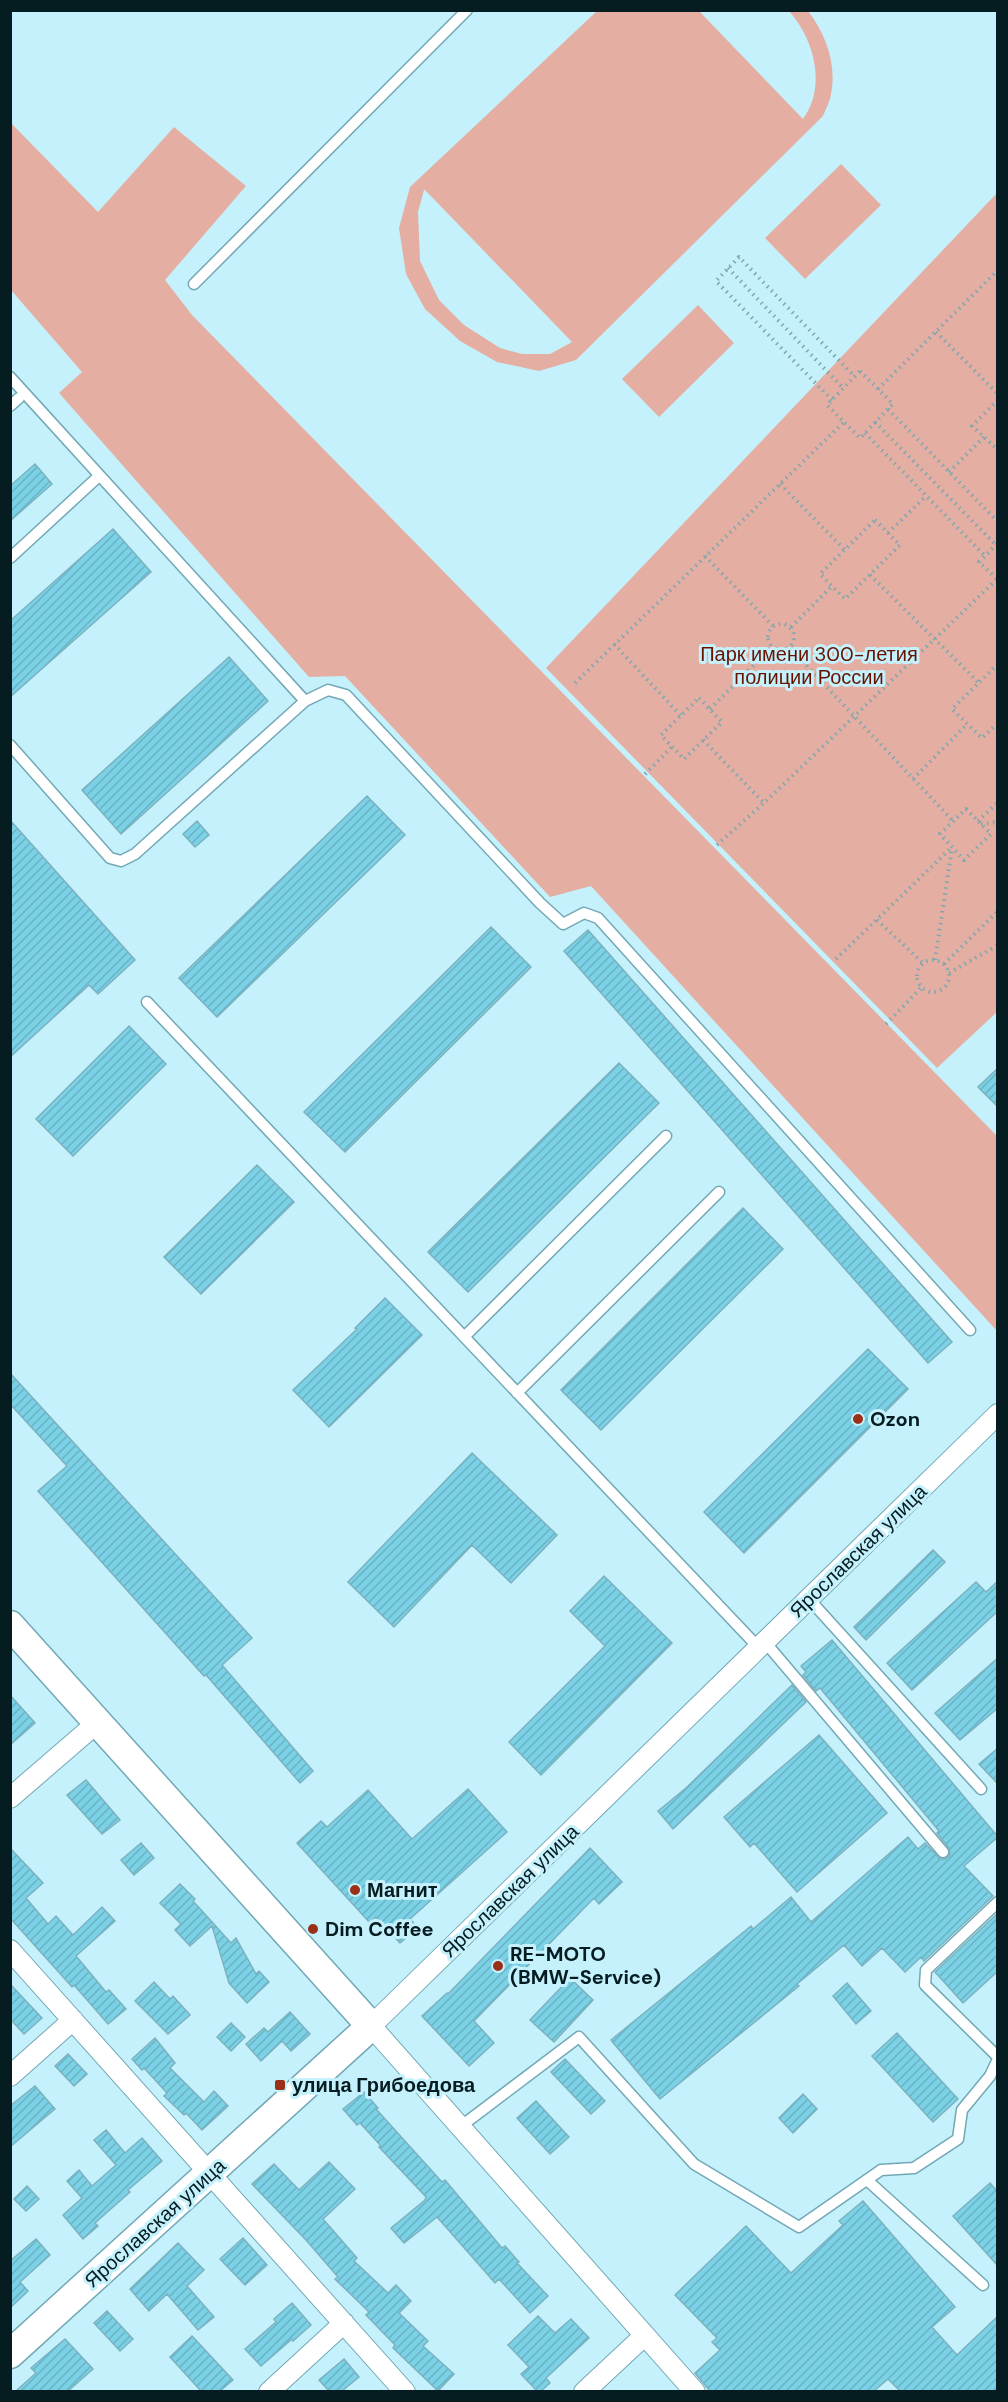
<svg xmlns="http://www.w3.org/2000/svg" width="1008" height="2402" font-family="'DM Sans',sans-serif">
	<style>
		.green { fill: #e4afa2; fill-rule: evenodd }
		.building { fill: url(#building-hatch); stroke: #7cb2bf; stroke-width: 1.5 }
		.lines { fill: none; stroke-linecap: round; stroke-linejoin: round }
		.lane-casing { stroke: #72a8b5; stroke-width: 13 }
		.street-casing { stroke: #72a8b5; stroke-width: 22 }
		.secondary-casing { stroke: #72a8b5; stroke-width: 31 }
		.path { stroke: #81a6af; stroke-width: 4; stroke-dasharray: 1.5 4.5; stroke-linecap: butt }
		.lane { stroke: #fff; stroke-width: 10 }
		.street { stroke: #fff; stroke-width: 20 }
		.secondary { stroke: #fff; stroke-width: 28 }
		.poi-dot { fill: #993017; stroke: #c5f1fc; stroke-width: 2 }
		.labels { text-anchor: middle; dominant-baseline: central; stroke-width: 6; stroke-linejoin: round; paint-order: stroke }
		.park-label { font-size: 20px; fill: #661400; stroke: #c5f1fc }
		.poi-label { font-size: 20px; font-weight: bold; fill: #051c21; stroke: #c5f1fc; text-anchor: start }
		.street-label { font-size: 20px; fill: #051c21; stroke: #c5f1fc }
	</style>
	<defs>
		<pattern id="building-hatch" width="6" height="6" patternUnits="userSpaceOnUse" patternTransform="scale(1.5)"><rect width="6" height="6" fill="#7bd1e5"/><path d="M-1 1l2-2M0 6l6-6M5 7l2-2" fill="none" stroke="#69b3c4"/></pattern>
	</defs>
	<rect width="100%" height="100%" fill="#c5f1fc"/>
	<!-- green -->
	<path class="green" d="M597 11H699L803 119C827 86 814 39 789 11H808C826 34 837 65 831 94 830 101 826 109 823 116L576 360 539 371 497 362 460 341 425 309 406 274 399 228 410 187ZM424 190H425L572 342 550 354H522L500 348 464 325 439 300 420 261 418 212Z
		M10 122 98 212 174 127 246 186 165 280 192 315 997 1136V1331L591 886 550 897 345 676 309 677 59 393 82 372 11 290Z
		M841 164 881 205 805 279 765 238Z
		M997 193V1012L937 1068 546 668Z
		M698 305 734 343 659 417 622 379Z"/>
	<!-- building -->
	<path class="building" d="M35 464 52 484 10 521V486Z
		M113 529 151 572 10 697V621Z
		M229 657 268 701 121 834 82 790Z
		M367 796 405 835 217 1017 179 978Z
		M10 820 135 960 98 994 89 985 10 1057Z
		M197 821 209 835 195 847 183 834Z
		M491 927 531 967 345 1152 304 1112Z
		M588 930 952 1342 928 1363 564 951Z
		M129 1026 166 1064 73 1156 36 1119Z
		M619 1063 659 1103 468 1292 428 1252Z
		M998 1068V1107L978 1087Z
		M257 1165 294 1202 201 1294 164 1257Z
		M743 1208 783 1249 601 1430 561 1390Z
		M385 1298 422 1335 329 1427 293 1390 357 1329 355 1328Z
		M868 1349 908 1389 744 1553 704 1512Z
		M10 1373 252 1638 222 1665 313 1771 300 1783 206 1675 204 1676 38 1491 67 1466 10 1404Z
		M472 1453 557 1535 511 1583 472 1545 394 1627 348 1582Z
		M933 1550 945 1562 866 1640 854 1627Z
		M604 1576 672 1643 541 1775 509 1742 605 1646 570 1611Z
		M998 1581V1611L912 1690 887 1663 976 1582 986 1592Z
		M832 1640 998 1837 964 1866 993 1896 924 1961 921 1957 905 1972 882 1948 862 1966 844 1945 797 1984 799 1986 660 2099 611 2040 751 1926 753 1929 791 1897 811 1922 908 1837 918 1849 925 1843 940 1859H945L950 1855 949 1848 937 1833 939 1831 820 1688 816 1691 803 1675 806 1672 801 1666Z
		M998 1658V1708L960 1740 935 1713Z
		M792 1685 806 1702 673 1829 658 1811 686 1788Z
		M10 1695 35 1723 10 1745Z
		M819 1735 887 1813 797 1892 754 1843 750 1847 724 1817Z
		M998 1748V1784L979 1764Z
		M86 1780 120 1820 102 1834 67 1795Z
		M468 1789 507 1832 410 1919 418 1928 400 1943 376 1917 370 1923 297 1843 321 1821 327 1827 368 1790 412 1839Z
		M141 1843 154 1858 134 1875 121 1860Z
		M10 1848 43 1883 26 1898 48 1924 56 1916 73 1935 102 1907 115 1921 76 1956 106 1992 109 1990 126 2009 108 2024 74 1985 72 1987 10 1918Z
		M590 1848 622 1882 599 1904 594 1898 474 2021 494 2043 469 2066 422 2016 447 1993 448 1994Z
		M180 1884 195 1899 193 1901 231 1943 236 1938 256 1974 259 1971 269 1982 247 2003 229 1983 212 1926 190 1946 175 1930 181 1924 160 1903Z
		M998 1913V1971L963 2003 935 1972Z
		M570 1978 593 2000 554 2042 530 2020Z
		M154 1982 170 1999 173 1996 190 2015 168 2034 135 2001Z
		M847 1983 871 2011 856 2024 833 1996Z
		M10 1984 42 2018 24 2034 10 2019Z
		M290 2012 310 2034 291 2051 282 2041 261 2061 246 2044 264 2028 268 2032Z
		M231 2023 245 2037 231 2051 217 2037Z
		M897 2033 958 2099 933 2122 872 2056Z
		M155 2038 175 2063 170 2068 204 2102 214 2091 228 2106 202 2130 186 2113 184 2115 164 2096 167 2093 144 2068 142 2070 132 2059Z
		M68 2054 87 2074 74 2086 55 2066Z
		M565 2059 605 2101 591 2114 551 2072Z
		M35 2086 55 2109 10 2147V2106Z
		M364 2092 378 2108 376 2109 442 2182 445 2180 502 2248 505 2246 519 2262 517 2263 548 2296 530 2313 499 2279 495 2283 437 2217 404 2243 391 2228 425 2200 426 2197 379 2147 381 2146 360 2123 357 2125 343 2109Z
		M803 2094 817 2109 793 2133 779 2118Z
		M536 2101 569 2137 550 2154 517 2118Z
		M106 2130 125 2153 142 2138 162 2161 128 2190 130 2192 95 2223 98 2226 83 2239 63 2215 82 2198 67 2181 79 2170 92 2186 116 2165 94 2140Z
		M329 2162 355 2189 323 2219 357 2258 354 2261 388 2293 396 2285 411 2301 399 2313 428 2341 423 2346 454 2374 438 2391 393 2348 395 2345 366 2315 369 2312 335 2279 338 2277 306 2240 252 2184 274 2164 299 2190Z
		M990 2183 998 2192V2266L953 2216Z
		M27 2186 39 2199 26 2211 14 2199Z
		M863 2201 955 2307 932 2327 957 2355 998 2316V2391H900L888 2379 874 2391H710L695 2373 720 2350 712 2342 717 2338 675 2295 746 2226 791 2273 843 2225 839 2221Z
		M243 2238 267 2265 245 2285 220 2259Z
		M36 2239 50 2255 20 2282 28 2291 10 2308V2261Z
		M178 2243 204 2270 187 2286 214 2317 198 2330 167 2294 149 2311 130 2289Z
		M292 2303 311 2325 293 2341 292 2339 261 2366 245 2349 276 2322 274 2319Z
		M107 2311 133 2339 120 2351 94 2323Z
		M538 2316 555 2333 571 2319 589 2338 546 2378 550 2383 541 2391H537L521 2374 529 2367 508 2345Z
		M192 2336 233 2380 220 2391H201L170 2357Z
		M65 2339 93 2369 68 2391H16L36 2373 31 2368Z
		M344 2359 359 2377 342 2391H329L319 2380Z"/>
	<g class="lines">
		<!-- lane casing -->
		<g class="lane-casing">
			<path id="lane" d="M194 284 467 10
				M10 377 305 701
				M10 406 19 398
				M10 558 99 476
				M10 745 110 858 121 861 135 854 305 701 328 690 346 695 540 903 563 924 584 913 598 918 970 1330
				M147 1002 759 1648
				M464 1337 666 1136
				M517 1393 719 1192
				M809 1599 981 1789
				M765 1642 943 1852
				M998 1902 926 1970 925 1985 998 2057
				M460 2127 579 2037 694 2164 799 2227 881 2170 914 2168 958 2139 962 2110 990 2076 998 2059
				M867 2180 983 2285"/>
		</g>
		<!-- street casing -->
		<g class="street-casing">
			<path id="street" d="M10 1798 98 1722
				M10 1950 405 2392
				M10 2076 73 2020
				M269 2392 344 2323
				M584 2392 644 2336
				M695 2392 371 2026 998 1414"/>
		</g>
		<!-- secondary casing -->
		<g class="secondary-casing">
			<path id="secondary" d="M10 1625 371 2026 10 2354"/>
		</g>
		<!-- path -->
		<path class="path" d="M728 268 843 388
			M936 332 998 394
			M860 371 893 404 860 438 827 405Z
			M878 389 998 270
			M832 400 716 281 739 257 855 377
			M998 400 972 426 998 450
			M888 409 998 522
			M875 422 996 545
			M865 433 985 556
			M949 472 984 437
			M780 484 845 550
			M875 520 900 545 845 599 820 574Z
			M888 533 926 496
			M997 544 979 562 997 579
			M705 556 773 626
			M870 575 979 683
			M768 637a13 13 0 1 1 26 0a13 13 0 1 1-26 0Z
			M791 627 832 586
			M614 644 681 716
			M790 648 953 821
			M998 664 952 709 982 738 998 723
			M575 683 844 422
			M699 698 722 722 684 759 661 735Z
			M710 709 772 647
			M703 740 764 803
			M645 774 672 747
			M913 779 967 724
			M966 809 991 834 964 860 940 834Z
			M978 821 998 802
			M981 824 998 822
			M717 845 764 803 997 579
			M877 920 923 963
			M836 959 952 847
			M917 976a16 16 0 1 1 32 0a16 16 0 1 1-32 0Z
			M935 960 952 848
			M944 964 998 911
			M949 973 998 945
			M886 1024 921 988"/>
		<!-- lane -->
		<use href="#lane" class="lane"/>
		<!-- street -->
		<use href="#street" class="street"/>
		<!-- secondary -->
		<use href="#secondary" class="secondary"/>
	</g>
	<!-- markers -->
	<g class="poi-dot">
		<circle cx="858" cy="1419" r="6"/>
		<circle cx="355" cy="1890" r="6"/>
		<circle cx="313" cy="1929" r="6"/>
		<circle cx="498" cy="1966" r="6"/>
		<rect x="274" y="2079" width="12" height="12" rx="3"/>
	</g>
	<g class="labels">
		<!-- park labels -->
		<g class="park-label">
			<text x="809" y="654">Парк имени 300-летия<tspan x="809" dy="23">полиции России</tspan></text>
		</g>
		<!-- poi labels -->
		<g class="poi-label">
			<text x="870" y="1419">Ozon</text>
			<text x="367" y="1890">Магнит</text>
			<text x="325" y="1929">Dim Coffee</text>
			<text x="510" y="1954">RE-MOTO<tspan x="510" dy="23">(BMW-Service)</tspan></text>
			<text x="292" y="2085">улица Грибоедова</text>
		</g>
		<!-- street labels -->
		<g class="street-label">
			<text transform="translate(858 1551) rotate(-44)">Ярославская улица</text>
			<text transform="translate(510 1891) rotate(-44)">Ярославская улица</text>
			<text transform="translate(155 2223) rotate(-42)">Ярославская улица</text>
		</g>
	</g>
	<!-- border -->
	<rect width="1008" height="2402" fill="none" stroke="#051c21" stroke-width="24"/>
</svg>
